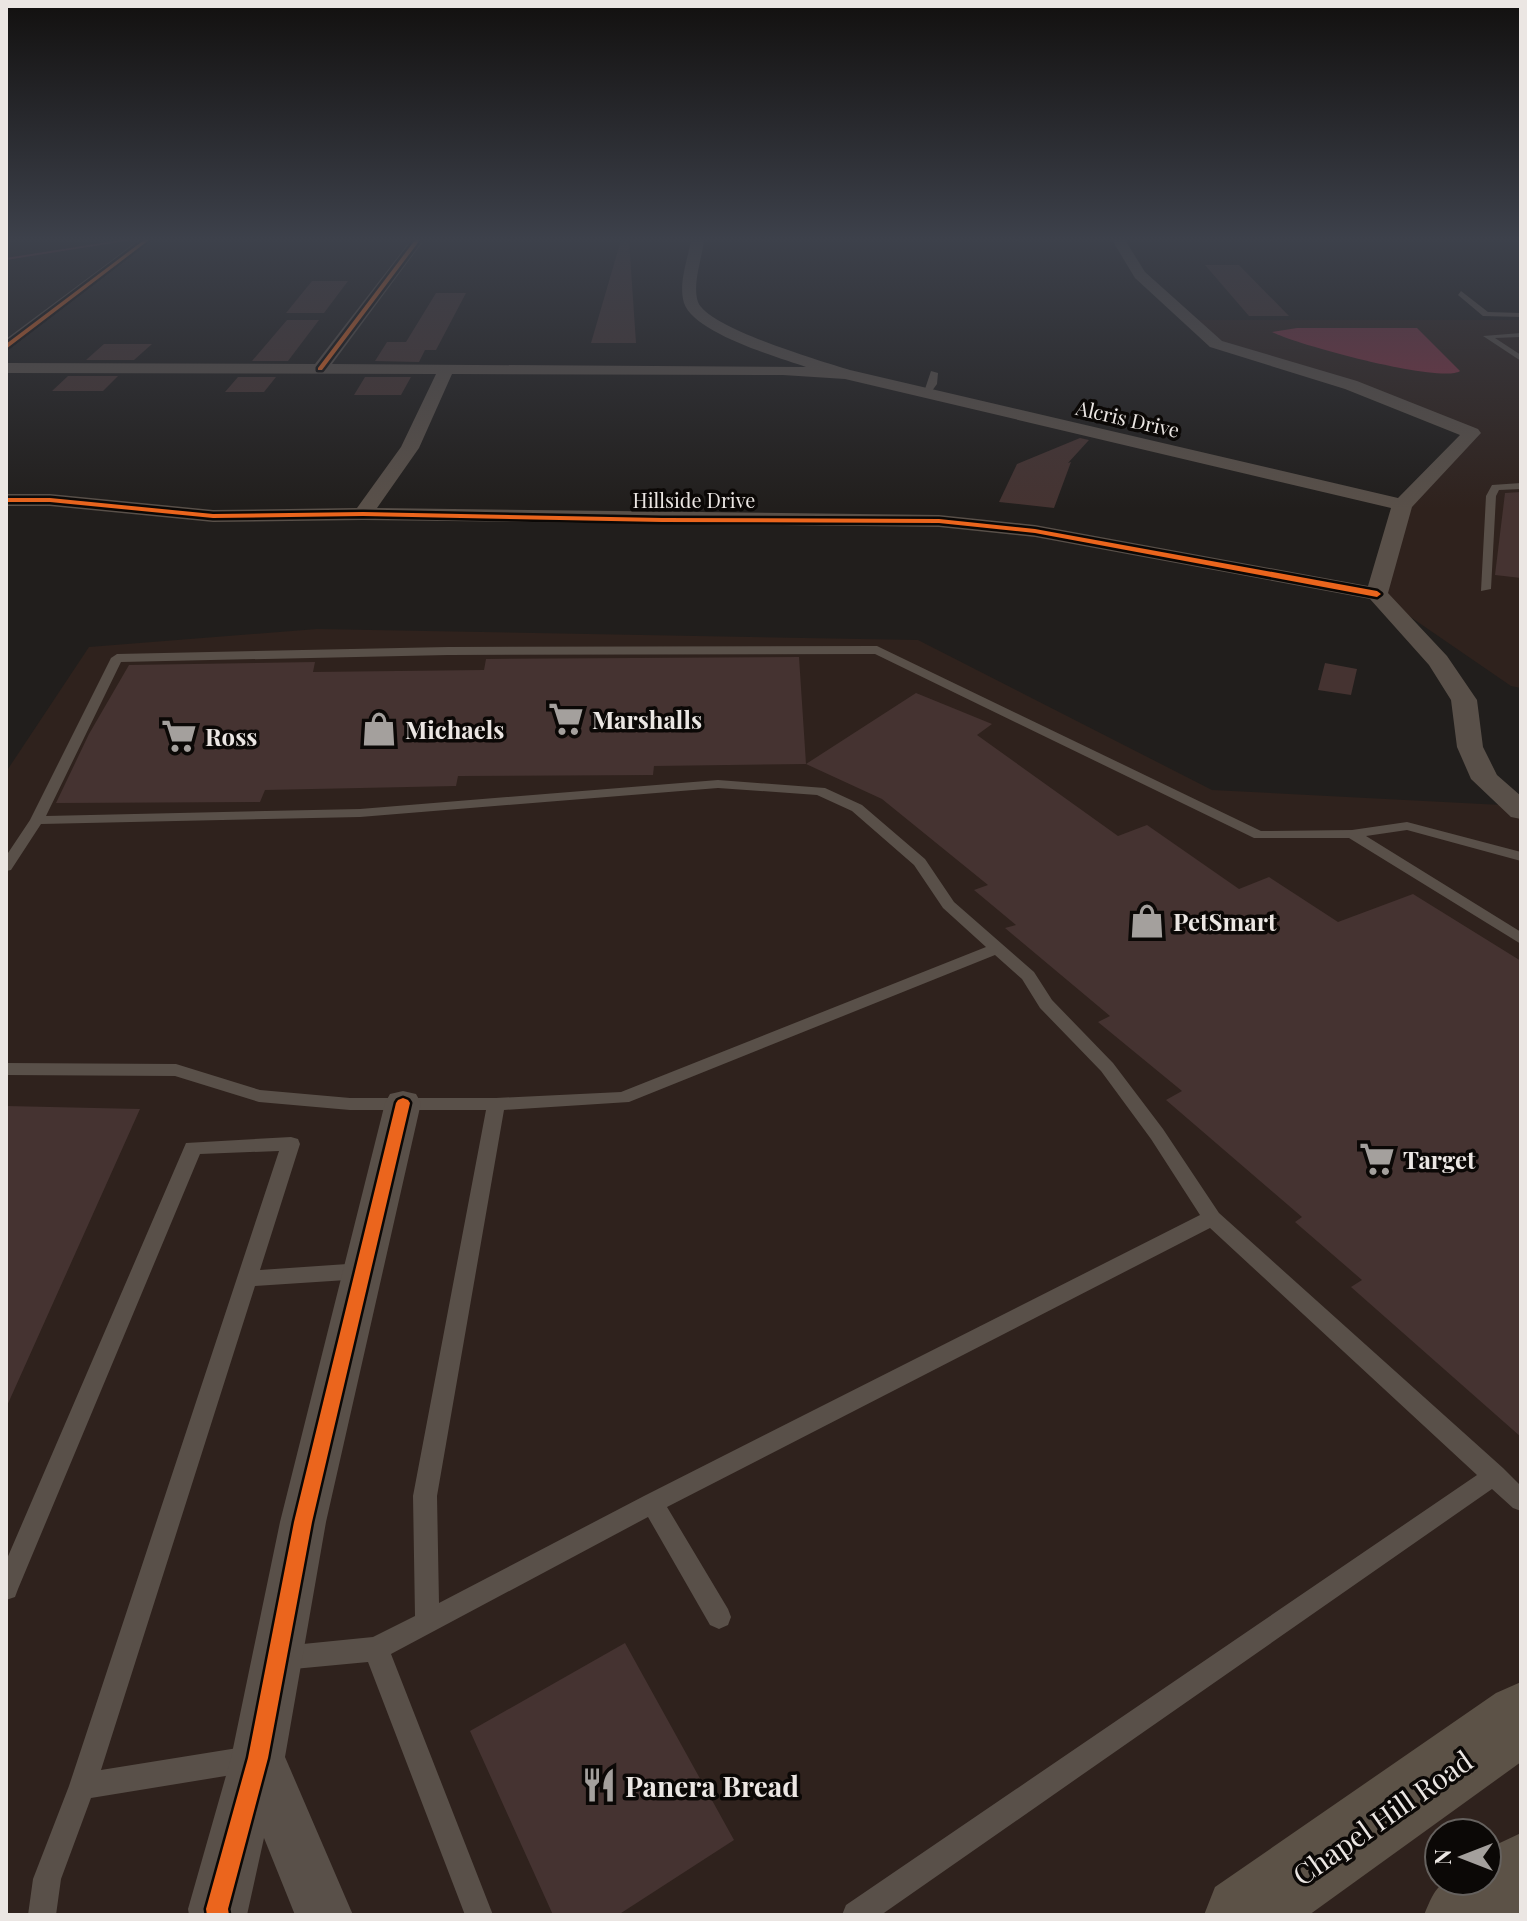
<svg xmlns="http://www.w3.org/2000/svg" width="1527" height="1921" font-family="'Playfair Display',serif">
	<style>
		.built { fill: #2f221d; fill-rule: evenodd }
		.water { fill: #7f3242 }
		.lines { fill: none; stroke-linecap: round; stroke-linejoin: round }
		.stream { fill: #7f3242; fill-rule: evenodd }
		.building { fill: #453331 }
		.service { fill: #595049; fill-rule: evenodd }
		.minor { fill: #595049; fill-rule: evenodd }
		.secondary { fill: #5c5247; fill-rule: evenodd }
		.cycleway-casing { stroke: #0b0806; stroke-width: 5 }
		.cycleway { fill: #eb651d; fill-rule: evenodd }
		.labels { text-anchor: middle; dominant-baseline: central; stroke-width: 7; stroke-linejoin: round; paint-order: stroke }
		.far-street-label { font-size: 20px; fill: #ebe6e3; stroke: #0b0806 }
		.poi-label { font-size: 24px; font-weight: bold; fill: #ebe6e3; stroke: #0b0806; text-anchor: start }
		.near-poi-label { font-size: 28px; font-weight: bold; fill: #ebe6e3; stroke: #0b0806; text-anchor: start }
		.near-street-label { font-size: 28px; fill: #ebe6e3; stroke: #0b0806 }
	</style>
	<rect width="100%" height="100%" fill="#211e1c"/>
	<!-- built -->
	<path class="built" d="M1187 320H1521V688L1511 686 1377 594 1402 505 1471 433 1216 344Z
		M317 629 918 640 1212 790 1521 806V1915H6V772L89 647ZM1439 1833H1487V1881H1439Z"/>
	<!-- water -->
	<path class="water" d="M1297 328H1417L1460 371C1442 384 1297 345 1272 332Z"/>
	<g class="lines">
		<!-- stream -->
		<path class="stream" d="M121 240H132L6 260V258Z"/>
	</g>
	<!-- building -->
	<path class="building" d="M621 240H629L636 343H591Z
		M1205 265H1239L1289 316H1249Z
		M312 281H348L324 313H286Z
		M436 293H466L436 350H425L419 362 375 361 387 342H406Z
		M287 320H319L288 361H252Z
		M104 344H152L134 360H86Z
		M68 376H118L103 391H52Z
		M238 377H276L264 392H225Z
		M365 377H411L401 395H354Z
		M1080 438 1089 440 1068 463 1071 462 1054 508 999 502 1017 464Z
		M1521 492V578L1495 575 1505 493Z
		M799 657 806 764 654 766 653 775 458 776 456 786 265 790 260 802 56 803 89 734 129 665 315 662 313 672 484 670 486 659Z
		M1325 663 1357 669 1351 695 1318 690Z
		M916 693 992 724 977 735 1118 836 1147 825 1239 889 1269 877 1338 922 1413 894 1521 961V1437L1351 1287 1362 1280 1295 1222 1302 1217 1166 1100 1182 1091 1098 1022 1110 1016 1005 928 1016 925 974 890 988 885 882 799 806 764Z
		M6 1106 140 1109 6 1408Z
		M625 1643 734 1840 618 1915H553L470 1731Z"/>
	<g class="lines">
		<!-- service -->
		<path class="service" d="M1461 291 1488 312 1521 313V317L1483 316 1458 295Z
			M1521 333V337L1495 338 1521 355V361L1483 336Z
			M931 371 938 373 937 384 929 395H923Z
			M1521 483V489L1499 490 1496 496 1491 589 1481 591 1486 496 1492 485Z
			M877 646 1261 831 1352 830 1407 822 1521 852V861L1407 830 1366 836 1521 932V944L1349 838H1254L875 654 448 655 121 662 46 816 360 809 718 780 825 788 862 805 925 859 954 902 1034 972 1052 1000 1113 1063 1163 1129 1219 1213 1503 1468 1521 1486V1511L1513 1508 1492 1489 881 1915H842L846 1905 1477 1475 1210 1228 667 1507 728 1609 731 1617 728 1625 719 1629 710 1625 648 1517 391 1654 493 1915H465L368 1662 283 1670 274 1667 270 1658 274 1649 283 1646 373 1637 415 1616 413 1496 486 1110H350L259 1102 175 1076 6 1075V1063L176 1064 260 1090 350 1098H496L621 1092 986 947 943 908 914 865 852 811 817 795 718 788 360 817 41 824 11 870 6 871V856L30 820 111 658 117 654 448 647ZM995 955 1022 979 1040 1008 1101 1071 1151 1139 1200 1215 644 1496 439 1603 437 1496 504 1110 629 1102Z
			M291 1137 298 1139 300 1144 260 1270 362 1263 369 1266 372 1271 369 1276 362 1279 255 1286 101 1770 250 1746 259 1750 263 1759 259 1768 250 1772 91 1798 61 1879 56 1915H28L33 1879 69 1786 279 1151 200 1154 18 1589 15 1597 6 1600V1561L186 1143Z"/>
		<!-- minor -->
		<path class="minor" d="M139 240H153L6 352V339Z
			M411 240H424L332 364 806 367C777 357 694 333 684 303 678 283 688 259 691 240H704C702 259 692 284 698 302 708 328 821 361 850 370L1398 498 1460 435 1345 389 1210 347 1135 278 1112 240H1125L1145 272 1222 341 1357 381 1478 429 1481 433 1412 507 1388 593 1447 656 1477 700 1483 747 1497 775 1521 796V819L1511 817 1471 779 1457 747 1451 700 1429 665 1370 599 1035 537 939 527 363 520 213 522 50 506H6V494H50L213 510 357 508 401 447 436 374 6 373V363L315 364ZM452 374 783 375 845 379 1391 508 1368 586 1035 525 939 515 377 508 419 448Z
			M403 1091 416 1094 421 1103 326 1522 285 1757 353 1915H295L264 1838 247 1915H189L188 1909 231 1758 280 1522 385 1103 390 1094Z"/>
		<!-- secondary -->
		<path class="secondary" d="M1521 1682V1762L1309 1915H1204L1215 1887 1496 1693Z
			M1521 1833V1915H1424C1441 1873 1444 1881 1487 1881V1849Z"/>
		<!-- cycleway casing -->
		<g class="cycleway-casing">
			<path id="cycleway" d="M144 240H149L6 349V344Z
				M415 240H420L322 370H318V368Z
				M6 498H50L213 514 363 512 662 518 939 519 1035 529 1377 591 1381 594 1377 597 1035 533 939 523 662 522 363 516 213 518 50 502H6Z
				M403 1098 408 1100 410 1103 312 1522 268 1758 228 1909 229 1915H207L206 1909 248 1758 294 1522 396 1103 398 1100Z"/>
		</g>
		<!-- cycleway -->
		<use href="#cycleway" class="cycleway"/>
	</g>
	<!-- sky -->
	<linearGradient id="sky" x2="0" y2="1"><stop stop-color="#12100f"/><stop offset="0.47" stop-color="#3d414b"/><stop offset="1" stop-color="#3d414b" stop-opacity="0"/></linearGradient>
	<rect width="1527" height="509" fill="url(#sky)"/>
	<!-- icons -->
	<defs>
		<g id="supermarket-bare" transform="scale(2.76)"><path d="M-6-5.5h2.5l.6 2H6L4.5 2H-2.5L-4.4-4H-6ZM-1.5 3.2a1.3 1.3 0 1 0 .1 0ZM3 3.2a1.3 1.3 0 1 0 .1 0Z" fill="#a4a09d" stroke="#0b0806" stroke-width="2.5" paint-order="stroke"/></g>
		<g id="shop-bare" transform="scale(2.76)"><path d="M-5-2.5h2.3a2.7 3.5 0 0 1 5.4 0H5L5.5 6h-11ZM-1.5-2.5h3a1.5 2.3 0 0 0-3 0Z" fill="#a4a09d" stroke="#0b0806" stroke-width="2.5" paint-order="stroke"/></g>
		<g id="restaurant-bare" transform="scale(2.76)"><path d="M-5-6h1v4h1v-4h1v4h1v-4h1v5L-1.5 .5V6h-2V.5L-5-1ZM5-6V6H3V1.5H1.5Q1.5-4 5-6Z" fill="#a4a09d" stroke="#0b0806" stroke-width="2.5" paint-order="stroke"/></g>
	</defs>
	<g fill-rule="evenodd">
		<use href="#supermarket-bare" x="566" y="719"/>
		<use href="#shop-bare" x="379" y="729"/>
		<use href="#supermarket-bare" x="179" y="736"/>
		<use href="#shop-bare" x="1147" y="921"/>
		<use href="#supermarket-bare" x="1377" y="1159"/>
		<use href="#restaurant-bare" x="599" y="1785"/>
	</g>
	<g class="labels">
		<!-- far-street labels -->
		<g class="far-street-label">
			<text transform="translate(1128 418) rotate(13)">Alcris Drive</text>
			<text x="694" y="499">Hillside Drive</text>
		</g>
		<!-- poi labels -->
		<g class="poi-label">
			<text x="592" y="719">Marshalls</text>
			<text x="405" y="729">Michaels</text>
			<text x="205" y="736">Ross</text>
			<text x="1173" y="921">PetSmart</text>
			<text x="1403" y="1159">Target</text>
		</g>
		<!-- near-poi labels -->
		<g class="near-poi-label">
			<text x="625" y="1785">Panera Bread</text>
		</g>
		<!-- near-street labels -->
		<g class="near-street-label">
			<text transform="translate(1382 1817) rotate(-35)">Chapel Hill Road</text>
		</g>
	</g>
	<!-- border -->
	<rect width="1527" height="1921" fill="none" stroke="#ebe6e3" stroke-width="16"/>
	<!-- north arrow -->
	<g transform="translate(1463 1857) rotate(270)"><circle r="38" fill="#0b0806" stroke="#65615e" stroke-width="2"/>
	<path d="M0-6L14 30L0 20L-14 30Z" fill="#a4a09d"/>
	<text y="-12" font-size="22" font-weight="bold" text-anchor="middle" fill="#ebe6e3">N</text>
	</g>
</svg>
